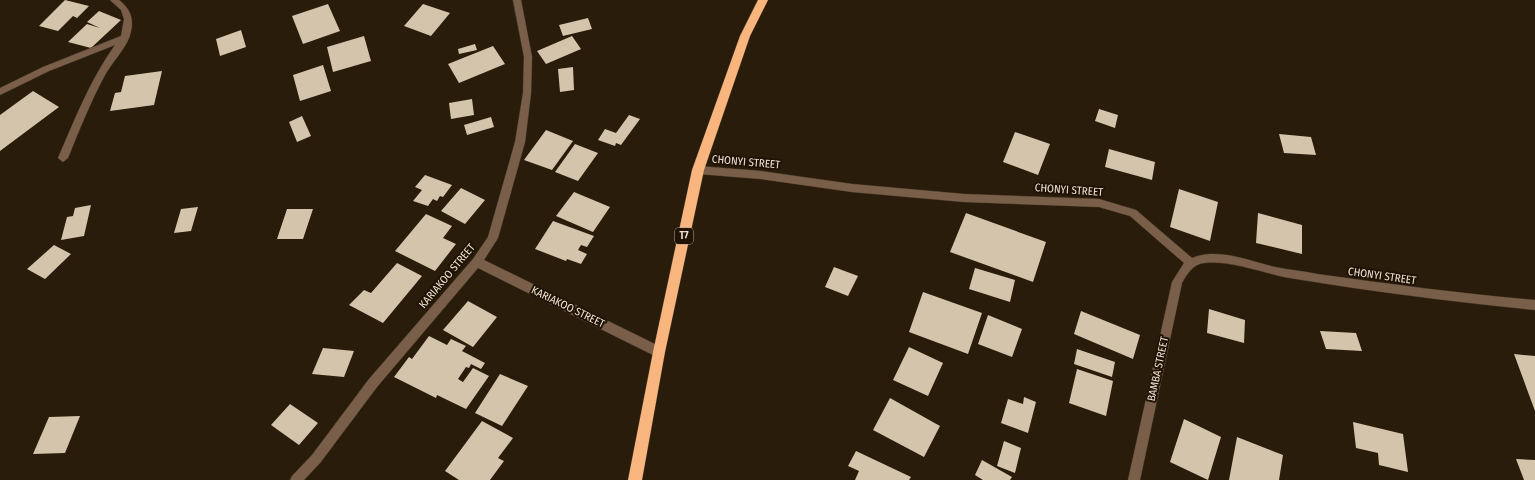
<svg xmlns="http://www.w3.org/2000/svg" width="1535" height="480" font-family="'Fira Sans Condensed',sans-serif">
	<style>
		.building { fill: #d4c4ac }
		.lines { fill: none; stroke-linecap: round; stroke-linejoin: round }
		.minor-casing { stroke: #453827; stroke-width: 1 }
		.highway-casing { stroke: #453827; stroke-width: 1 }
		.minor { fill: #795e49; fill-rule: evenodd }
		.highway { fill: #f9b57e; fill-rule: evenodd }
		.labels { text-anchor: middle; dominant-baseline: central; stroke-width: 4; stroke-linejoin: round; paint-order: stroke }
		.shield { fill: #201303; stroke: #afa497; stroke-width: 1 }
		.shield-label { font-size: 10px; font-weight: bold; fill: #ece2d7 }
		.street-label { font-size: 11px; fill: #ece2d7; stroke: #201303 }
	</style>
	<rect width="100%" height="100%" fill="#2a1c0a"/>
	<!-- building -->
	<path class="building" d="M65 0 89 6 77 18 73 16 58 31 39 26Z
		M328 4 340 31 303 44 292 16Z
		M423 4 450 13 431 36 404 26Z
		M99 11 121 20 91 48 68 42 87 24 100 28 87 22Z
		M588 18 592 29 563 36 559 25Z
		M241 30 246 47 220 56 216 39Z
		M364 36 371 61 333 72 327 47Z
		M572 36 581 49 546 64 537 51Z
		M475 44 477 50 459 54 458 49Z
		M493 46 505 64 459 83 448 64Z
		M323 65 331 91 300 101 293 75Z
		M573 67 574 90 560 92 558 69Z
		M162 71 154 105 110 111 115 93 121 92 125 76Z
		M33 91 59 107 0 151V115Z
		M472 99 474 115 451 119 449 103Z
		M1099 109 1118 115 1115 128 1095 121Z
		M629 115 640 119 621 145 616 143 615 146 598 140 605 129 616 133Z
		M302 116 311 136 297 142 289 122Z
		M491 117 494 127 467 135 464 125Z
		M546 130 573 141 552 170 524 160Z
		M1015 132 1050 144 1038 175 1003 162Z
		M1279 134 1311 137 1316 155 1284 153Z
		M575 144 598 153 578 181 555 172Z
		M1109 149 1155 162 1152 180 1105 167Z
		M425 175 452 185 443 197 440 196 437 201 433 199 428 206 413 201 422 190 415 187Z
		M461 188 485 200 465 224 441 211Z
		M1179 189 1218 202 1210 241 1170 227Z
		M574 192 610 207 593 232 556 216Z
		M91 205 84 236 61 240 67 217 73 216 75 208Z
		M198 207 191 231 174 233 181 209Z
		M287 209H313L303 239H277Z
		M966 213 1046 242 1033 282 950 252Z
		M1258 213 1302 225V254L1256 243Z
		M426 214 452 226 443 238 456 244 435 271 395 251Z
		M553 221 594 236 587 247 581 245 578 250 587 254 581 264 567 259 566 261 535 249Z
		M54 245 71 254 45 279 27 269Z
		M397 263 422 276 383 323 349 305 364 290 371 293Z
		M834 267 858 276 848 296 825 287Z
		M975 268 1015 280 1010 302 969 289Z
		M923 292 982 313 968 354 909 332Z
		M468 301 497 317 473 347 443 330Z
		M1209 309 1245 320 1244 343 1207 333Z
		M1081 311 1140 335 1133 359 1074 334Z
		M988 315 1022 329 1012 357 978 344Z
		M1320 331 1356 333 1362 351 1326 349Z
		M429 336 447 345 451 339 466 346 462 351 485 363 481 369 471 364 469 368 466 367 458 379 463 382 473 368 489 376 466 409 437 395 436 398 394 377 409 357 412 359Z
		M909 347 943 363 928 396 893 380Z
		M323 348 354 351 344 377 312 374Z
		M1077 349 1115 362 1112 377 1074 364Z
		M1514 354 1535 356V411Z
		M1077 369 1113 381 1106 416 1069 403Z
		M500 374 528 386 502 426 475 413Z
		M1024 397 1036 402 1028 433 1001 423 1008 399 1023 404Z
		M890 398 940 426 924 457 873 430Z
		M290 404 318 423 299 445 271 425Z
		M80 416 65 453 33 454 49 417Z
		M1184 419 1221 437 1208 480 1170 462Z
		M482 421 513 438 498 458 504 461 490 480H459L445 471Z
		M1353 422 1403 434 1408 472 1379 465 1378 453 1356 448Z
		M1237 437 1283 455 1279 480H1229Z
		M1004 441 1021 448 1015 473 997 466Z
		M856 451 911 477 909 480H855L859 471 848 466Z
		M1516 459 1535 460V480H1524Z
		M982 460 1012 477 1010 480H983L975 475Z"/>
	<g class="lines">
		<!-- minor casing -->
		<g class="minor-casing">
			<path id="minor" d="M110 0H119C132 10 135 22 129 38 125 49 110 65 104 77 90 103 79 131 68 158L63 162 58 158C75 119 90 80 115 45L49 71 0 95V88L43 67 121 36 124 19 121 10Z
				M513 0H521L532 57 531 93 525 142 498 238 484 260 663 348 664 352 663 356 659 357 655 356 478 268 377 387 320 463 304 480H290L292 476 312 455 369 379 473 259 488 237 515 142 523 93 524 57Z
				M698 166 761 171 852 184 964 194 1099 199 1136 210 1192 258C1218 247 1249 261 1275 267 1289 270 1303 271 1317 274 1390 284 1462 294 1535 300V310C1455 302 1376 292 1296 279 1266 275 1234 260 1204 263 1193 264 1187 274 1182 283L1140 480H1128L1172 282 1184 263 1130 216 1099 207 964 202 852 192 761 179 698 174 693 170Z"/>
		</g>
		<!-- highway casing -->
		<g class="highway-casing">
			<path id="highway" d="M758 0H768L750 36 704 170 665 352 642 480H628L653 352 692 170 740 36Z"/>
		</g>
		<!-- minor -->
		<use href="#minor" class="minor"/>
		<!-- highway -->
		<use href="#highway" class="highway"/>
	</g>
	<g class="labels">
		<!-- shield labels -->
		<rect class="shield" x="675" y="228" width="18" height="16" rx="3"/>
		<g class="shield-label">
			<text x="684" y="236">T7</text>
		</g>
		<!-- street labels -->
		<g class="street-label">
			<text transform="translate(746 162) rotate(5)">CHONYI STREET</text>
			<text transform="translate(1069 190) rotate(4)">CHONYI STREET</text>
			<text transform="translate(447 276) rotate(-50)">KARIAKOO STREET</text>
			<text transform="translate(1382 276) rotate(8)">CHONYI STREET</text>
			<text transform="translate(568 307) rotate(26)">KARIAKOO STREET</text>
			<text transform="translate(1158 369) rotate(-78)">BAMBA STREET</text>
		</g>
	</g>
</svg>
